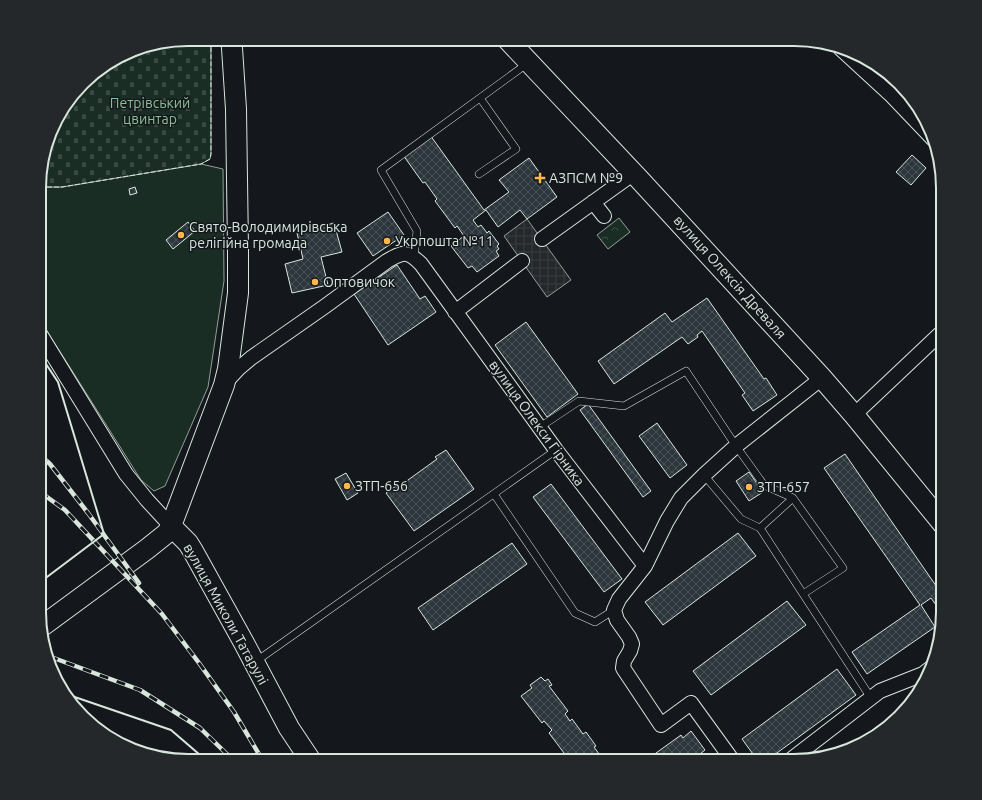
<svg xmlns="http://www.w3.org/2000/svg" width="982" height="800" font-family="Ubuntu,sans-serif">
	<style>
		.green { fill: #1a2d24; stroke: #939e99 }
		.cemetery { fill: url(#cemetery-stones); stroke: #939e99 }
		.park { fill: url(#park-crowns); stroke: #939e99 }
		.plaza { fill: url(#plaza-grid); stroke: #939e99 }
		.building { fill: url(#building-cross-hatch); stroke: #d8e6dc }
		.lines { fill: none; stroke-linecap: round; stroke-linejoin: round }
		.lane-casing { stroke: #d8e6dc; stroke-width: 8 }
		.street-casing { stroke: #d8e6dc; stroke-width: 16 }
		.secondary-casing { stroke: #d8e6dc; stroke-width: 22 }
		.lane { stroke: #14181c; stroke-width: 7 }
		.street { stroke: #14181c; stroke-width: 14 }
		.secondary { stroke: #14181c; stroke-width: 20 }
		.rail-casing { stroke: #d8e6dc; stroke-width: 4.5 }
		.rail { stroke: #14181c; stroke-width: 3; stroke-dasharray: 9; stroke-linecap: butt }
		.fence { stroke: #d8e6dc; stroke-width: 1; stroke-dasharray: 5 2; stroke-linecap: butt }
		.wall { stroke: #d8e6dc; stroke-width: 2 }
		.poi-dot { fill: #ffb74d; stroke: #14181c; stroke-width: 1.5 }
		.labels { text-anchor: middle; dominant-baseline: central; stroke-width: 3; stroke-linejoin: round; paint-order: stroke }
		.park-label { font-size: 14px; fill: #8ac095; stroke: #14181c }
		.poi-label { font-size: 14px; fill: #d8e6dc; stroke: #14181c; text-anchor: start }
		.street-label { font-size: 14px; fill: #d8e6dc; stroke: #14181c }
		.rim { fill: none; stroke: #d8e6dc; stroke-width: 2 }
	</style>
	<defs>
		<pattern id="cemetery-stones" width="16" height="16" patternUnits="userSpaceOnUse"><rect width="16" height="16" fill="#1a2d24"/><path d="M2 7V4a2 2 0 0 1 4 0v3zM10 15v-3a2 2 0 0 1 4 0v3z" fill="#3b4b43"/></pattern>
		<pattern id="park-crowns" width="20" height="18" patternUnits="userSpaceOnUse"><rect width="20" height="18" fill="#1a2d24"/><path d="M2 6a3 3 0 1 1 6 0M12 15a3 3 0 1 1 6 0" fill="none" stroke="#3b4b43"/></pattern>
		<pattern id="plaza-grid" width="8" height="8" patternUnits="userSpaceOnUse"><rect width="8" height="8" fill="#24282b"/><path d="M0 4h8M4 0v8" fill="none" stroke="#393d3f"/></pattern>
		<pattern id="building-cross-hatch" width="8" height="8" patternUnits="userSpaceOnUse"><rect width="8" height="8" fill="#2c363c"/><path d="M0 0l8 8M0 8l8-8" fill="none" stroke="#4a5358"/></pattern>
	</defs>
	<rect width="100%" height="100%" fill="#14181c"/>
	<!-- green -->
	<path class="green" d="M201 164 223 169 224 281 208 387 165 486 154 491 141 480 40 320V187H62Z"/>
	<!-- cemetery -->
	<path class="cemetery" d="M188 39H211V154L210 159 201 164 62 187H40V168L59 114 90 76 140 47Z"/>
	<!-- park -->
	<path class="park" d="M619 218 630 232 608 249 597 235Z"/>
	<!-- plaza -->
	<path class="plaza" d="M527 219 571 280 547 297 504 236Z"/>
	<!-- building -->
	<path class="building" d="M430 135 484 210 509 192 499 180 529 158 557 197 527 219 520 210 498 227 486 210 473 220 478 227 481 225 487 233 489 231 499 244 497 246 499 249 496 251 499 256 477 272 472 266 468 268 451 246 464 236 457 226 455 228 435 201 437 199 425 182 423 183 403 155Z
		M912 155 926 168 911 185 896 172Z
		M135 187 137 193 130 195 129 189Z
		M388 212 404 235 373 256 357 233Z
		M188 222 195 231 173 249 166 240Z
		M334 223 342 252 321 257 328 285 292 293 285 264 303 259 297 233Z
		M397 265 420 299 425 296 436 312 388 345 354 294Z
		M707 298 764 379 766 378 777 395 753 411 742 395 745 393 702 331 697 335 698 337 688 344 682 337 614 384 598 361 665 313 672 322Z
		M526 322 578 394 547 417 495 345Z
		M588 404 651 491 643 497 580 410Z
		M657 423 687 465 670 478 639 436Z
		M446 450 474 489 414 531 386 493 396 486 397 488 437 459 435 457Z
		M845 454 941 593 943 592V615L931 598 921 605 935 627 867 674 852 652 920 605 824 468Z
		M749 472 763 492 749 501 736 481Z
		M346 473 358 493 347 500 335 479Z
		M551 484 622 579 604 592 533 497Z
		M738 533 756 556 663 625 645 602Z
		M512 543 527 564 433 630 418 608Z
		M787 601 806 625 711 695 693 671Z
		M837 669 856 695 766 761H758L742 739Z
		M541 677 545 681 548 679 552 685 549 686 568 711 565 714 570 721 572 719 583 734 586 732 596 746 594 747 602 758 599 760V761H570L549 733 552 730 544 721 542 723 521 696 532 688 530 685Z
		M691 731 705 750 691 761H645L681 735 683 738Z"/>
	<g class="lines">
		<!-- lane casing -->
		<g class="lane-casing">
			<path id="lane" d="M479 174 516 149 480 98
				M414 257 417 231 381 170 528 63
				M540 427 579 401 624 406 686 371 736 446 764 485 793 498 843 568 803 594
				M704 475 741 519 760 528 871 698
				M494 494 575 613 595 622 614 610
				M760 528 793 498
				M255 662 556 450"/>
		</g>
		<!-- street casing -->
		<g class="street-casing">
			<path id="street" d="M840 48 890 94 933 139
				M890 94 900 84
				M593 202 604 216
				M542 239 634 173
				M455 312 522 261
				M40 334 126 474 147 500 171 526
				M225 383 238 369 251 358 324 307 387 261C403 252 407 250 421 264L556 450 645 566 667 521 681 498 704 475 736 446 822 378
				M854 415 943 331
				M645 566 619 599 614 610 617 620 629 637 632 644 630 651 624 661 623 668 661 725 691 703 733 761
				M789 761 880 691 923 674 932 667"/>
		</g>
		<!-- secondary casing -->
		<g class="secondary-casing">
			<path id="secondary" d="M507 39 639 179 822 378 854 415 943 524
				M171 526 188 543 193 551 244 643 289 728 311 761
				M41 627 147 549 167 533 171 526 224 385 228 369 238 293V249L236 109 232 48 231 39"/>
		</g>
		<!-- lane -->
		<use href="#lane" class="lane"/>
		<!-- street -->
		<use href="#street" class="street"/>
		<!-- secondary -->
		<use href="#secondary" class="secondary"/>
		<!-- rail casing -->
		<g class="rail-casing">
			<path id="rail" d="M40 455 50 464 88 513 139 583
				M40 492 65 510 162 614 199 663 234 712 263 761
				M49 657H51L140 690 200 728 234 761"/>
		</g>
		<!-- rail -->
		<use href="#rail" class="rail"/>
		<!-- fence -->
		<path class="fence" d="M40 187H62L201 164 210 159 211 154V39"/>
		<!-- wall -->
		<path class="wall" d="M39 583 104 534 58 382 40 355
			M66 694 171 730 207 761"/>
	</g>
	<!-- markers -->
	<g class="poi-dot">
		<path d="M538 172h4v4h4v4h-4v4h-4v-4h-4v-4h4z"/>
		<circle cx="181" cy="235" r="4"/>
		<circle cx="387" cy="241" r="4"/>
		<circle cx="315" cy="282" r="4"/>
		<circle cx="347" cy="486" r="4"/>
		<circle cx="749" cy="487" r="4"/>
	</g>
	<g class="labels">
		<!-- park labels -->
		<g class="park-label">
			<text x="150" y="103">Петрівський<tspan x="150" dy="16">цвинтар</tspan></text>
		</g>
		<!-- poi labels -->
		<g class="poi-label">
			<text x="549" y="178">АЗПСМ №9</text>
			<text x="189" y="227">Свято-Володимирівська<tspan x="189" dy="16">релігійна громада</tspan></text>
			<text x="395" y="241">Укрпошта №11</text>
			<text x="323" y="282">Оптовичок</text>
			<text x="355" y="486">ЗТП-656</text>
			<text x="757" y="487">ЗТП-657</text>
		</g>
		<!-- street labels -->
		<g class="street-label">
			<text transform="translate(730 277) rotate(48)">вулиця Олексія Древаля</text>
			<text transform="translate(537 423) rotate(54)">вулиця Олекси Гірника</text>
			<text transform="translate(226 614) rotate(61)">вулиця Миколи Татарулі</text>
		</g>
	</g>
	<!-- crop -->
	<path d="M0 0H982V800H0ZM188 46H794A142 142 0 0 1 936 188V612A142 142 0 0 1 794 754H188A142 142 0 0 1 46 612V188A142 142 0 0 1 188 46Z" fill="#24282b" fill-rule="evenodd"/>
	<path class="rim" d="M188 46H794A142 142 0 0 1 936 188V612A142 142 0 0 1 794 754H188A142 142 0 0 1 46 612V188A142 142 0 0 1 188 46Z"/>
</svg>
